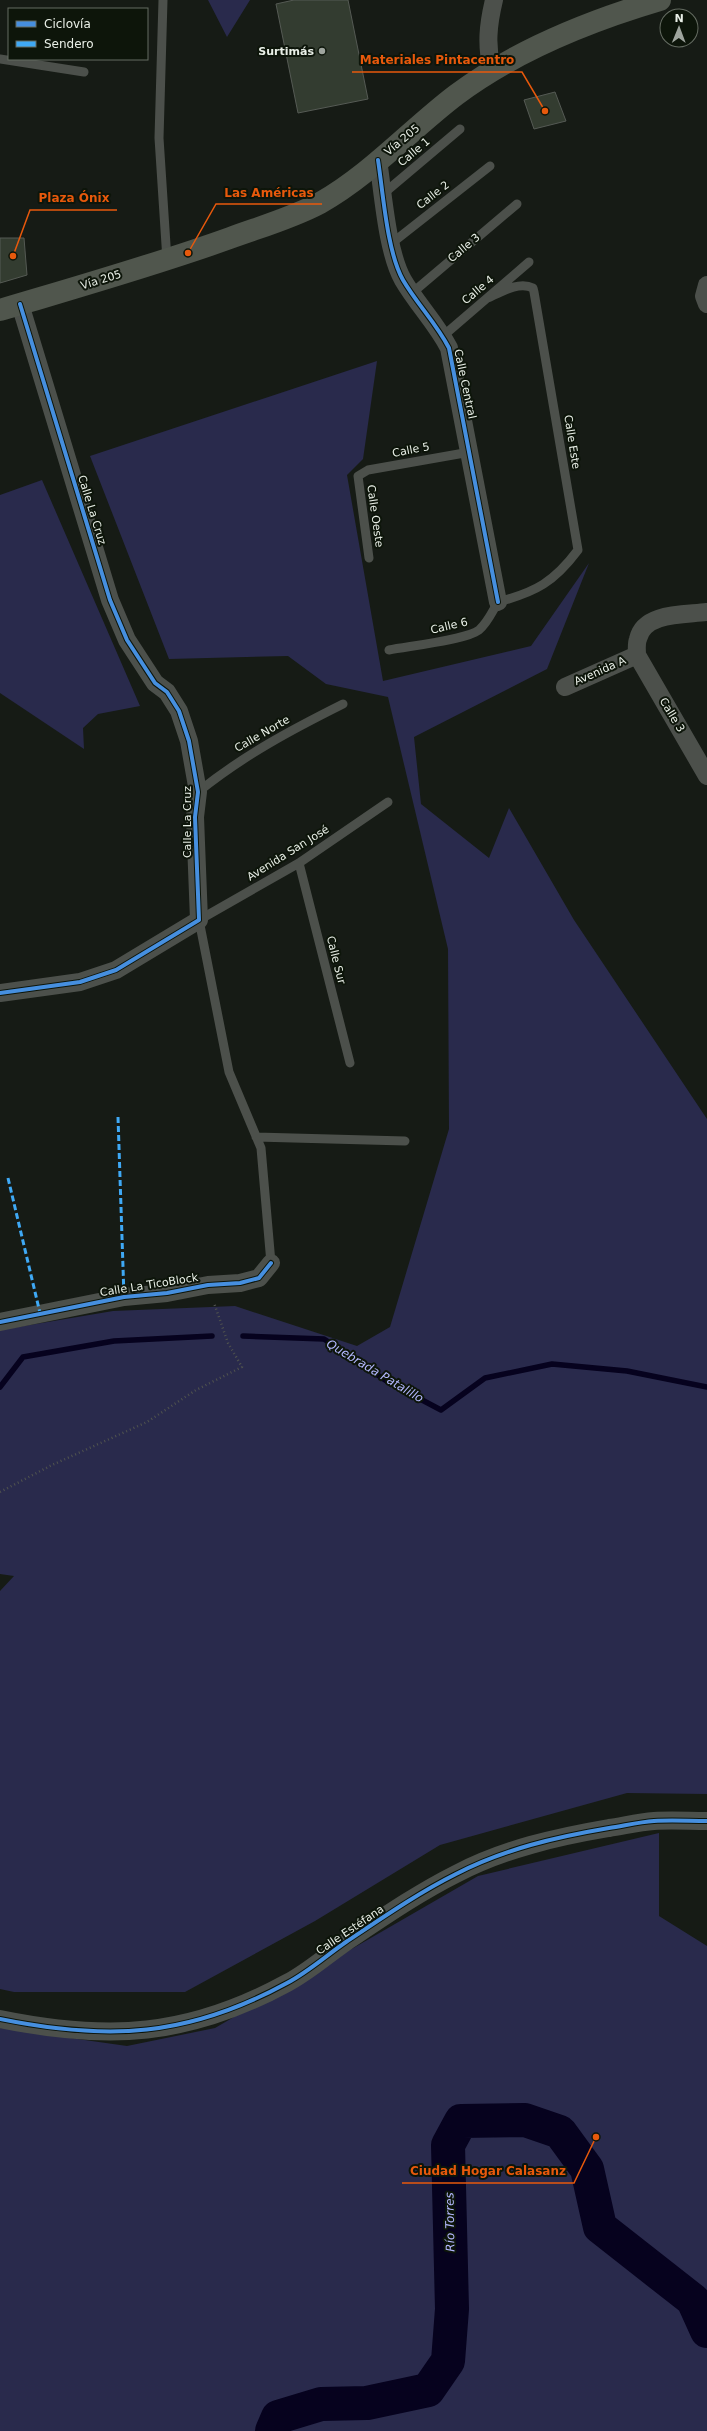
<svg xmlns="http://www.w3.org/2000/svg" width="707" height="2431" font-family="'DejaVu Sans',sans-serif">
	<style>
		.green { fill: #292a4c }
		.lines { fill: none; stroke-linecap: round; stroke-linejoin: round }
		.stream { stroke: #06021e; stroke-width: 5.5 }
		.river { stroke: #06021e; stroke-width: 34 }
		.building { fill: #333c30; stroke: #555a54 }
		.path { stroke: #50534f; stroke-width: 2.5; stroke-dasharray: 1 3; stroke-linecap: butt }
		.service { stroke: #4c504b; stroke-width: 9 }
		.minor { stroke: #4c504b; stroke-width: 18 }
		.secondary { stroke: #50564d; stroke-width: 22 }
		.quiet { stroke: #3fa9f5; stroke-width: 3; stroke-dasharray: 6 3; stroke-linecap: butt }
		.cycleway-casing { stroke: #0d150a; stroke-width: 6 }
		.cycleway { stroke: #468fdf; stroke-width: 4 }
		.poi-dot { fill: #9fa59e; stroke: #0d150a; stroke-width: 1.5 }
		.labels { text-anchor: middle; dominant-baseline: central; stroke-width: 4; stroke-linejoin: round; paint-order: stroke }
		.poi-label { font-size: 11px; font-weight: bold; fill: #e9efe7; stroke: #0d150a; text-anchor: end }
		.street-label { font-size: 11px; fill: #e9efe7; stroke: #0d150a }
		.water-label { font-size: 12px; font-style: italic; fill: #b3b7fe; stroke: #0d150a }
		.leader { fill: none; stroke: #e8590c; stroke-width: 1.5 }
		.callout-dot { fill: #e8590c; stroke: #0d150a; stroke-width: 1.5 }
		.callout-label { font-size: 12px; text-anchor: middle; font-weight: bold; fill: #e8590c; stroke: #0d150a; stroke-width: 4; stroke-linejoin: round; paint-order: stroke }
	</style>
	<rect width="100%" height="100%" fill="#161b15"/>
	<!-- green -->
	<path class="green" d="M208 0H250L227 37Z
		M377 361 363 459 347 475 383 681 531 646 589 563 547 669 414 737 421 804 489 858 509 808 574 920 707 1119V1794L627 1793 440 1845 315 1921 185 1992H14L0 1989V1591L14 1576 0 1574V1330L113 1311 235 1306 357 1346 390 1327 449 1129 448 949 388 697 326 684 288 656 169 659 90 456Z
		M42 480 140 706 98 714 83 728 84 749 0 693V495Z
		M659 1833V1916L707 1946V2431H0V2028L127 2046 215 2028 478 1876Z"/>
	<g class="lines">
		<!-- stream -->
		<path class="stream" d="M243 1336 324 1339 388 1382 441 1410 485 1378 552 1364 627 1371 707 1387
			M0 1387 23 1357 114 1341 212 1336"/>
		<!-- river -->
		<path class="river" d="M272 2431 278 2417 321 2404 367 2403 428 2390 448 2361 452 2309 448 2145 461 2121 525 2120 560 2132 587 2169 600 2227 693 2300 707 2331"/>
	</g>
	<!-- building -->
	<path class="building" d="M294 0H348L368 99 298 113 276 4Z
		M555 92 566 121 534 129 524 100Z
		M0 238H24L27 275 0 283Z"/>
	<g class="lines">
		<!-- path -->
		<path class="path" d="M0 1492 52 1465 147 1422 196 1390 242 1367 228 1343 214 1303"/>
		<!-- service -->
		<path class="service" d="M163 0 159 138 167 260
			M0 59 84 72
			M383 194 460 129
			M392 243 490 166
			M412 293 517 204
			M443 336 529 262
			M369 558 358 476 368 470 470 452
			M389 650C409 646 466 640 479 630 488 622 492 612 498 602 536 592 554 582 578 550L534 292 533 288C519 281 501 292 488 298
			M198 792C244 755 291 730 343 704
			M299 863 350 1063
			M256 1137 405 1141
			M271 1263 261 1148 229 1072 199 920 299 863 388 802"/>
		<!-- minor -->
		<path class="minor" d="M492 70C486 45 488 25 494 0
			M378 160C383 192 387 252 403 280 417 304 436 323 449 348L498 602
			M707 285 704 296 707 304
			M637 655 707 776
			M565 687 637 655C637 650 636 644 638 639 644 612 685 615 707 612
			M0 993 80 982 116 970 199 920 195 817 198 792 189 741 179 711 167 692 155 683 127 640 110 600 20 304
			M0 1322 124 1297 167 1293 208 1285 240 1283 259 1278 271 1263
			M0 2019C108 2041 188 2037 287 1983 308 1972 327 1955 346 1942 382 1918 418 1893 456 1874 504 1849 556 1837 609 1828 623 1826 639 1822 654 1821 671 1820 689 1821 707 1821"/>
		<!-- secondary -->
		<path class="secondary" d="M0 310C77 287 155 265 230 238 260 227 292 218 320 203 370 175 410 130 456 95 516 50 589 21 660 0"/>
		<!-- quiet -->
		<path class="quiet" d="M118 1117 124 1297
			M8 1178 40 1313"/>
		<!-- cycleway casing -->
		<g class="cycleway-casing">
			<path id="cycleway" d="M378 160C383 192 387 252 403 280 417 304 436 323 449 348L498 602
				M0 993 80 982 116 970 199 920 195 817 198 792 189 741 179 711 167 692 155 683 127 640 110 600 20 304
				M0 1322 124 1297 167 1293 208 1285 240 1283 259 1278 271 1263
				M0 2019C108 2041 188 2037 287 1983 308 1972 327 1955 346 1942 382 1918 418 1893 456 1874 504 1849 556 1837 609 1828 623 1826 639 1822 654 1821 671 1820 689 1821 707 1821"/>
		</g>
		<!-- cycleway -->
		<use href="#cycleway" class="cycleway"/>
	</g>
	<!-- markers -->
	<circle class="poi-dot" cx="322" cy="51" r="4"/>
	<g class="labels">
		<!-- poi labels -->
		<g class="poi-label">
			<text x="314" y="51">Surtimás</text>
		</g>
		<!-- street labels -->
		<g class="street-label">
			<text transform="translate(402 140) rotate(-40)">Vía 205</text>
			<text transform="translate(414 152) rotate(-40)">Calle 1</text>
			<text transform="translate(433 195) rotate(-38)">Calle 2</text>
			<text transform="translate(464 248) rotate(-40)">Calle 3</text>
			<text transform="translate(101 280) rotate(-17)">Vía 205</text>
			<text transform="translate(478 290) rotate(-40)">Calle 4</text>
			<text transform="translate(465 384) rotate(78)">Calle Central</text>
			<text transform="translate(572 442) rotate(81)">Calle Este</text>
			<text transform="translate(411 450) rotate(-11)">Calle 5</text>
			<text transform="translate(92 510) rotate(73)">Calle La Cruz</text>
			<text transform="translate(375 516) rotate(82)">Calle Oeste</text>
			<text transform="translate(449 626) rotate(-13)">Calle 6</text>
			<text transform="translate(600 671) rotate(-24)">Avenida A</text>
			<text transform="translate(672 715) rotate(59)">Calle 3</text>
			<text transform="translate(262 734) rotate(-30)">Calle Norte</text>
			<text transform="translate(187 822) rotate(-90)">Calle La Cruz</text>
			<text transform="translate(288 853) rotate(-32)">Avenida San José</text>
			<text transform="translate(336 960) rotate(76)">Calle Sur</text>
			<text transform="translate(149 1285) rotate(-9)">Calle La TicoBlock</text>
			<text transform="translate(350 1930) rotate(-34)">Calle Estéfana</text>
		</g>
		<!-- water labels -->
		<g class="water-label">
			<text transform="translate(375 1371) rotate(31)">Quebrada Patalillo</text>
			<text transform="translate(450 2222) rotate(-91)">Río Torres</text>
		</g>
	</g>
	<!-- callouts -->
	<path class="leader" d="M545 111L522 72H352M188 253L216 204H322M13 256L30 210H117M596 2137L574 2183H402"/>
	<g class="callout-dot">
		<circle cx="545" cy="111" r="4"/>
		<circle cx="188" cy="253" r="4"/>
		<circle cx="13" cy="256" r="4"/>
		<circle cx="596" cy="2137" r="4"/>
	</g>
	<g class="callout-label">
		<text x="437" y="64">Materiales Pintacentro</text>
		<text x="269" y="197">Las Américas</text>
		<text x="74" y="202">Plaza Ónix</text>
		<text x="488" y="2175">Ciudad Hogar Calasanz</text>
	</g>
	<!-- legend -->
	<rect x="8" y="8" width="140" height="52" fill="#0d150a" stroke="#656c62"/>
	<rect x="16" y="21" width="20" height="6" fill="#468fdf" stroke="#656c62"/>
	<text x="44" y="28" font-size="12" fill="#e9efe7">Ciclovía</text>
	<rect x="16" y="41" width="20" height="6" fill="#3fa9f5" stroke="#656c62"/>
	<text x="44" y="48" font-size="12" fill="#e9efe7">Sendero</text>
	<!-- north arrow -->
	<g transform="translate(679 28) rotate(1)"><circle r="19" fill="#0d150a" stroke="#656c62"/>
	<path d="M0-3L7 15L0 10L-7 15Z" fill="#9fa59e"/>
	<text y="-6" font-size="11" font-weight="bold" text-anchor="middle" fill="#e9efe7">N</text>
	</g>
</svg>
